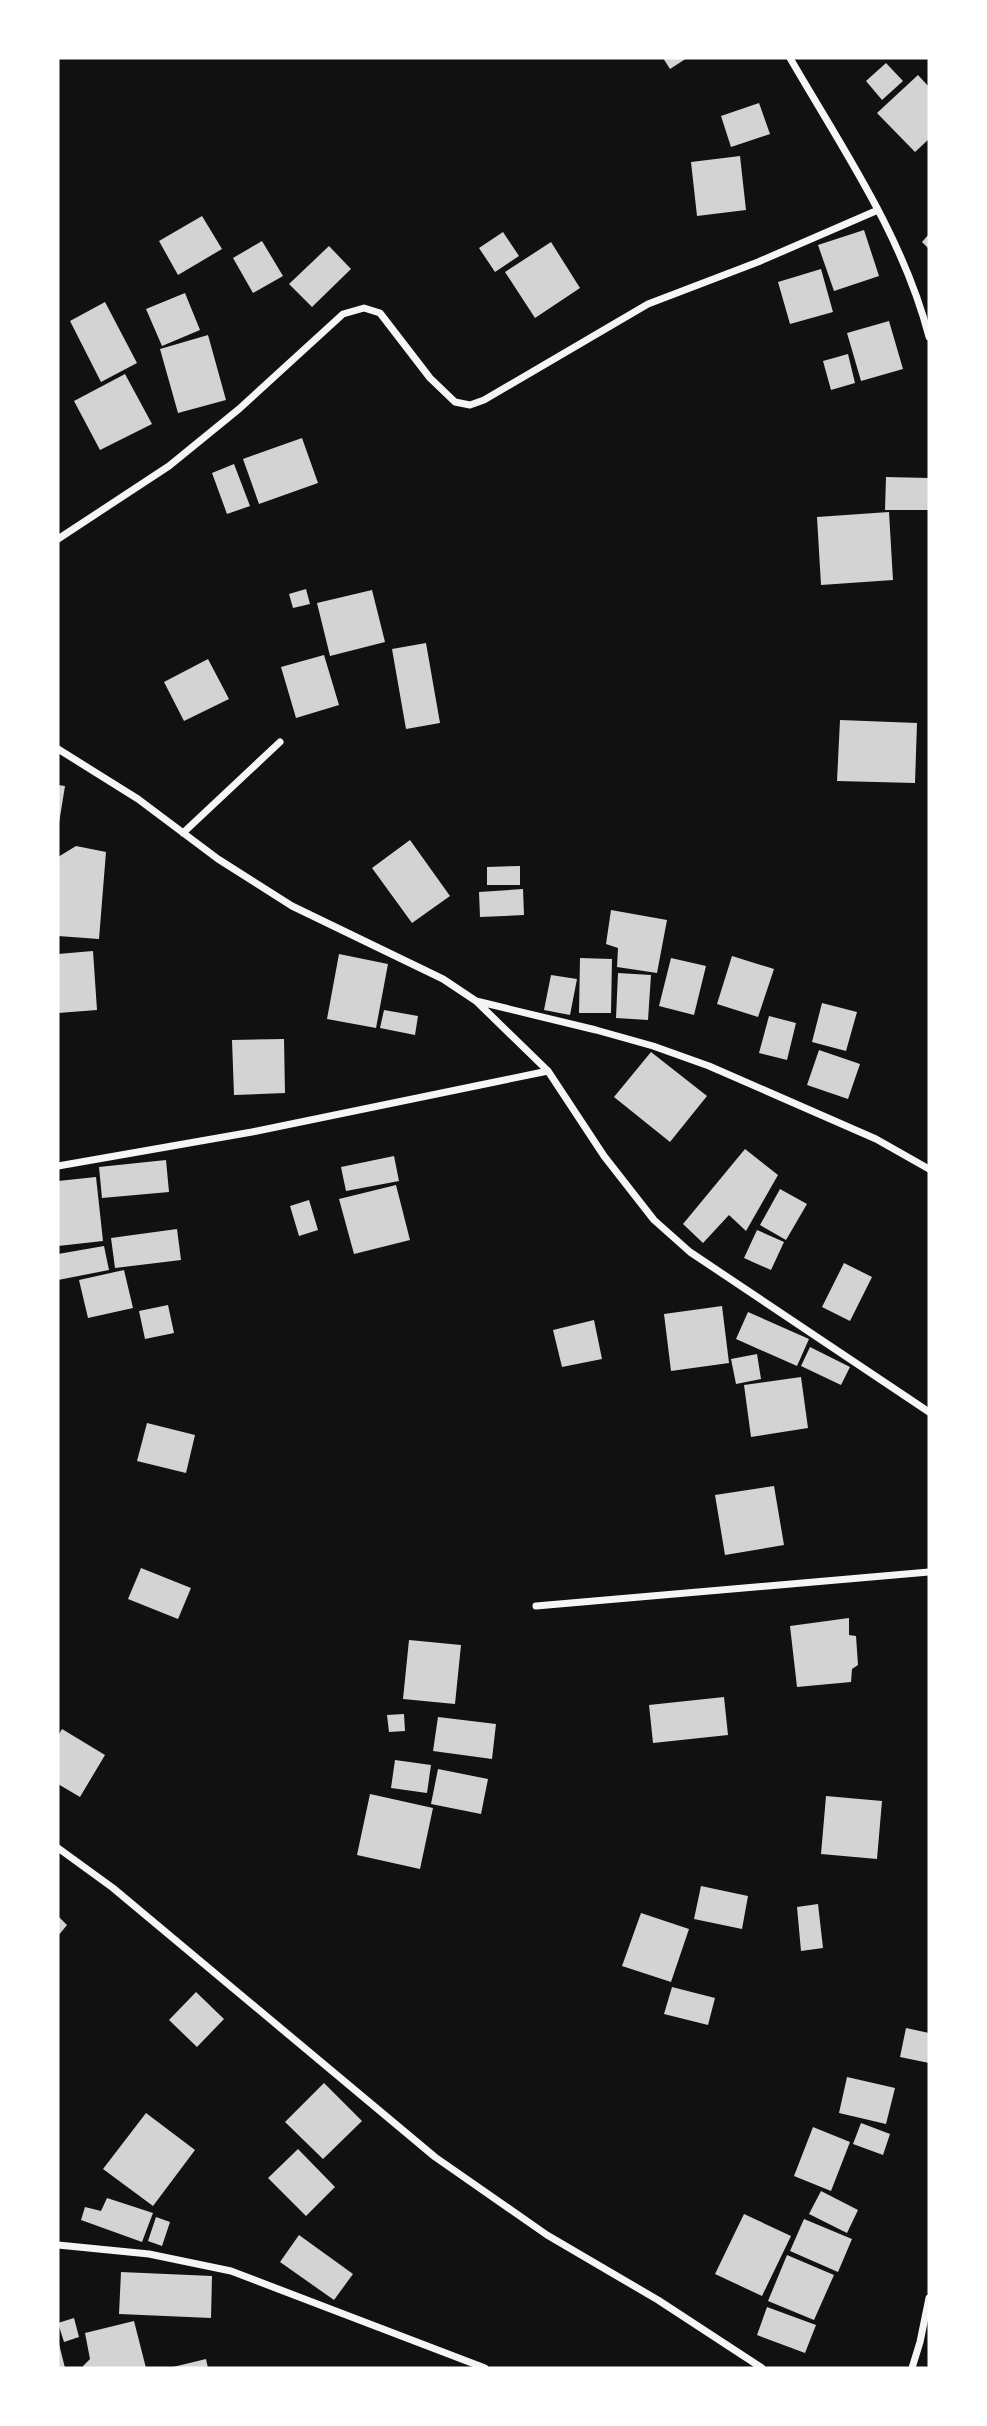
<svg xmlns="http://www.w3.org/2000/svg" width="987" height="2426" font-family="Literata,serif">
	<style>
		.building { fill: #d3d3d3 }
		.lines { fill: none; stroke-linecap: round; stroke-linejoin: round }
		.minor { stroke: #f5f5f5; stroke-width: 7 }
	</style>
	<rect width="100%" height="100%" fill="#111"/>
	<!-- building -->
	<path class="building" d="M663 58H687L670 69Z
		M886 63 903 81 882 100 866 81Z
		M918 75 929 87V139L915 152 877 113Z
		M759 103 770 134 731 147 721 116Z
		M740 156 746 210 697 216 691 162Z
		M202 216 222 249 178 275 159 241Z
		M864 230 879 276 834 291 818 245Z
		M503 232 519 256 495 272 479 248Z
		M929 234V249L922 242Z
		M262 241 283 276 253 293 233 258Z
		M551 242 580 288 535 318 505 272Z
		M329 246 351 269 312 307 289 284Z
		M821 269 833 312 790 324 778 282Z
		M185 293 200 330 162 346 146 309Z
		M105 302 137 363 101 382 70 321Z
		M889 321 903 369 861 381 847 333Z
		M208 335 226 400 178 413 160 349Z
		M848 354 855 383 831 390 823 361Z
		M125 374 152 424 100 450 74 401Z
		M302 438 318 483 259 504 243 459Z
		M234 464 250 506 227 514 212 473Z
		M886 477 929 478V510H885Z
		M889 512 893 580 821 585 817 517Z
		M306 589 310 604 293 608 289 594Z
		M372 590 385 642 330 656 317 603Z
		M426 643 440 723 406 729 392 649Z
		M324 655 339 705 296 718 281 667Z
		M208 659 229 699 184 721 164 682Z
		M840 720 917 723 915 783 837 781Z
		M58 785 65 786 59 823H58Z
		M410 840 450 896 412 923 372 868Z
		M76 846 106 852 99 939 58 936V857Z
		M520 866V885H487V867Z
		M523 889 524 915 480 917 479 892Z
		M611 910 667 920 657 973 617 967 618 948 606 944Z
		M93 951 97 1010 58 1013V954Z
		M339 954 388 964 376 1028 327 1019Z
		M732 956 774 969 758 1017 717 1004Z
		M580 958 612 959 611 1013H579Z
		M671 958 706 966 694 1015 659 1006Z
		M618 973 651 975 648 1020 616 1018Z
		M551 975 577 979 570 1015 544 1010Z
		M822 1003 857 1012 846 1051 812 1042Z
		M384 1010 418 1016 415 1035 380 1028Z
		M769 1016 796 1023 787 1060 759 1053Z
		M284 1039 285 1093 234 1095 232 1040Z
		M819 1050 860 1064 848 1099 807 1085Z
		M651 1052 707 1096 670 1142 614 1097Z
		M745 1149 778 1175 746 1231 729 1215 703 1243 683 1224Z
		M394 1156 399 1181 346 1191 341 1167Z
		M166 1160 169 1192 102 1198 99 1167Z
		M96 1177 103 1241 58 1246V1181Z
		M396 1185 410 1240 354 1254 339 1199Z
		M780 1189 807 1204 786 1240 760 1225Z
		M309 1200 318 1230 299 1236 290 1206Z
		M177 1229 181 1260 115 1268 111 1238Z
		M757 1230 784 1242 771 1270 744 1258Z
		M104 1246 109 1270 58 1280V1254Z
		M844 1263 872 1277 850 1321 822 1307Z
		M124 1270 133 1308 88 1318 79 1280Z
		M168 1305 174 1333 145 1339 139 1311Z
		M722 1306 729 1363 671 1371 664 1314Z
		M748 1312 809 1339 797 1366 736 1339Z
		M594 1320 602 1359 562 1367 553 1330Z
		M810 1347 850 1367 841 1385 801 1366Z
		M757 1354 761 1379 736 1384 731 1359Z
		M801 1377 808 1428 751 1437 744 1385Z
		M147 1423 195 1435 186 1473 137 1461Z
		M774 1486 784 1545 725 1555 715 1495Z
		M141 1568 191 1588 178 1619 128 1599Z
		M849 1618V1635L856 1636 858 1665 852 1669 851 1682 797 1687 790 1626Z
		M409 1640 461 1645 455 1704 403 1699Z
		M724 1697 728 1735 653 1743 649 1705Z
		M404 1714 405 1731 389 1732 387 1715Z
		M438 1717 496 1724 492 1759 433 1751Z
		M62 1729 105 1755 80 1797 58 1784V1736Z
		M395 1760 431 1765 427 1793 391 1788Z
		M438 1769 488 1779 481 1814 431 1804Z
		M370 1794 433 1808 420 1869 357 1855Z
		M826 1796 882 1801 877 1859 821 1854Z
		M701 1886 748 1896 742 1929 694 1919Z
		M818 1904 823 1948 801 1951 797 1907Z
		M641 1913 689 1929 671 1982 622 1966Z
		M58 1916 67 1925 58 1936Z
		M672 1987 715 1998 708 2025 664 2014Z
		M196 1992 224 2019 197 2047 169 2020Z
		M906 2028 929 2033V2063L900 2057Z
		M847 2077 895 2088 886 2124 839 2113Z
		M324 2083 362 2121 323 2159 285 2122Z
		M146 2113 195 2150 153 2206 103 2169Z
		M861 2123 890 2134 883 2155 853 2144Z
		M813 2127 850 2142 831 2191 794 2176Z
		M298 2149 335 2187 306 2216 268 2178Z
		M821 2191 858 2210 847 2233 809 2214Z
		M107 2198 153 2213 142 2242 81 2220 85 2207 101 2211Z
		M744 2214 791 2236 762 2296 715 2274Z
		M156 2217 170 2222 162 2246 148 2241Z
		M804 2219 852 2239 838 2272 790 2251Z
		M299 2235 353 2274 334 2300 280 2262Z
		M787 2255 834 2275 814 2320 768 2301Z
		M121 2272 212 2276 211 2318 119 2314Z
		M767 2307 816 2325 805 2353 757 2335Z
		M74 2318 79 2337 64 2342 58 2323Z
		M134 2321 146 2368H83V2366L90 2359 85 2333Z
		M58 2344H59L65 2368H58Z
		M206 2359 208 2368H173V2367Z"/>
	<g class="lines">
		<!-- minor -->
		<path class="minor" d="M790 58C842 148 903 236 929 337
			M58 539 169 466 239 409 343 314 364 308 380 313 430 378 455 402 470 405 484 400 648 304 758 262 878 210
			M58 749 138 799 218 859 292 906 443 979 476 1001 596 1030 653 1046 709 1066 876 1139 929 1169
			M183 833 280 742
			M476 1001 548 1071 604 1156 654 1220 690 1252 929 1412
			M58 1166 252 1132 548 1071
			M536 1606 929 1572
			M58 1848 113 1888 435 2157 547 2235 658 2300 762 2368
			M58 2245 149 2254 231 2271 485 2368
			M912 2368 920 2342 929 2298"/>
	</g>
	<!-- border -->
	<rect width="987" height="2426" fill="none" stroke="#ffffff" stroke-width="119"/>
</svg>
